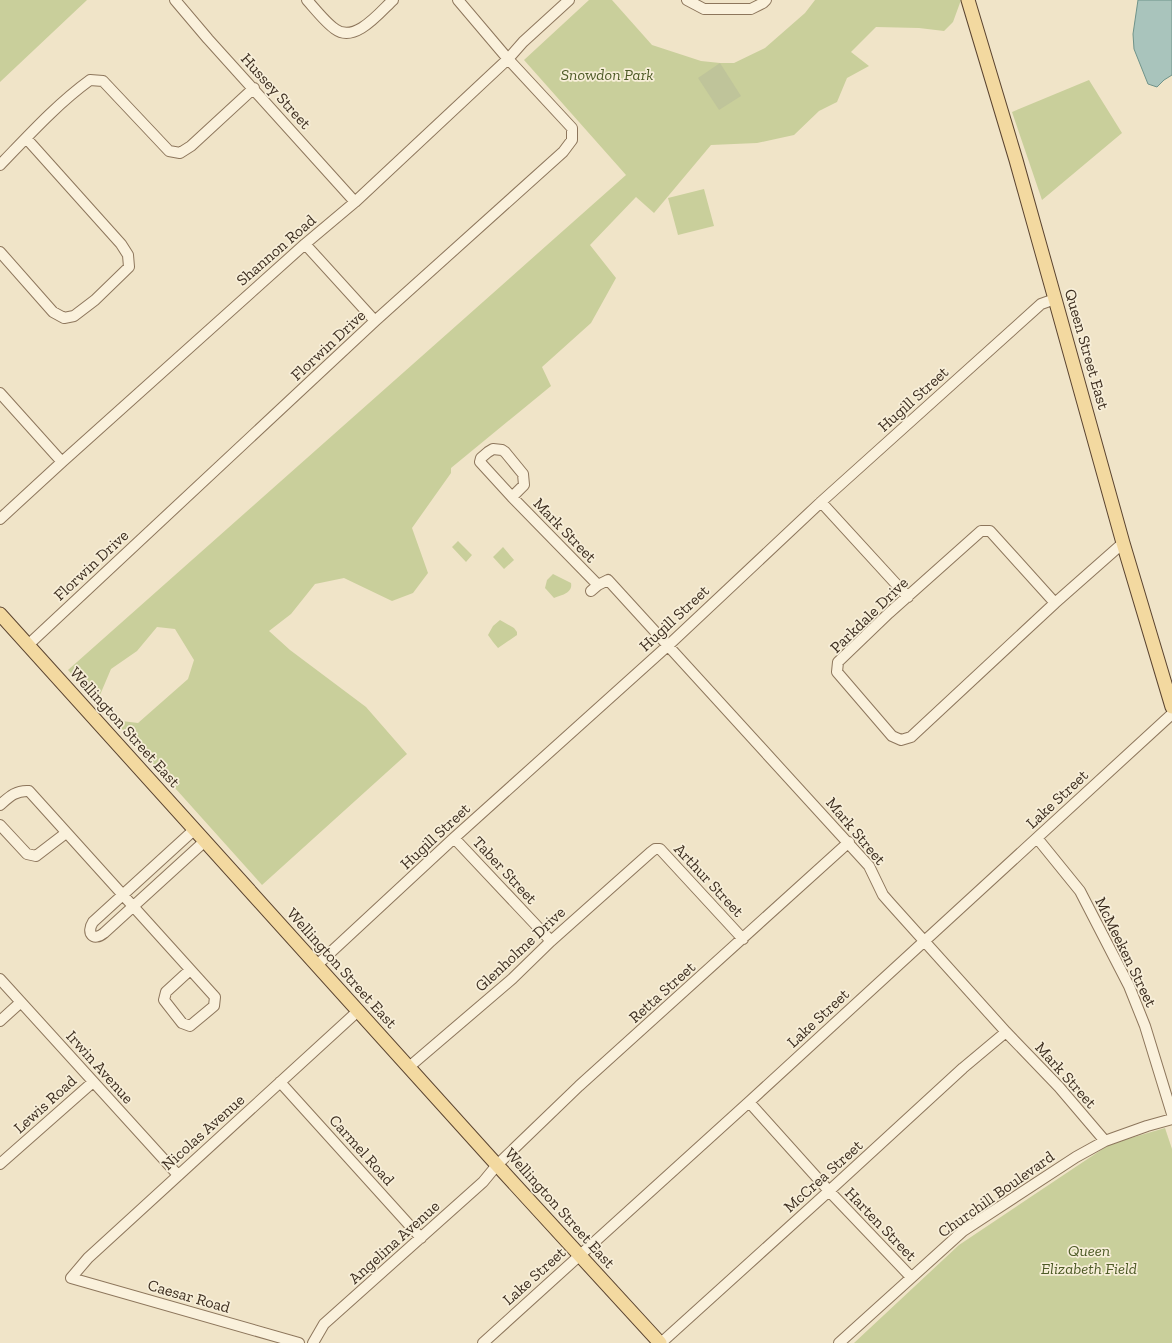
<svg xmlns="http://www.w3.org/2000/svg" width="1172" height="1343" font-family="'Zilla Slab',serif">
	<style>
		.green { fill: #c9cf9b }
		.cemetery { fill: #bfc49a }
		.water { fill: #a9c4bc; stroke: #6f938a }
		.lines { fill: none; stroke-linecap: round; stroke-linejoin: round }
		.minor-casing { stroke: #8d765c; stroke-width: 12 }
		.major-casing { stroke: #5b4430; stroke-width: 15 }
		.minor { stroke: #faf1dc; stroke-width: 10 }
		.major { stroke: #f3d9a0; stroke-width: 13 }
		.labels { text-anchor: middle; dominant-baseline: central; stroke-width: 3.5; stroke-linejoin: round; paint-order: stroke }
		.park-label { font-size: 16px; font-style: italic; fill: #4d5a26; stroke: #f7eed8 }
		.street-label { font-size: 16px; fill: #3d2e20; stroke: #f7eed8 }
	</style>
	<rect width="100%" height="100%" fill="#f0e4c8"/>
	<!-- green -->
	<path class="green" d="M0 0H87L0 82Z
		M589 0H612L652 45 701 61 720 63H734L765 48 805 13 815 0H961L953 22 944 31 919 28 876 27 851 52 869 66 847 78 837 102 819 111 794 135 757 143 711 145 654 213 636 197 590 245 616 278 591 323 542 367 551 386 451 468V473L412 528 428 573 413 593 392 601 344 578 315 584 291 614 269 631 290 650 366 707 407 754 262 885 114 720 138 723 188 679 194 660 175 629 157 627 137 651 111 669 97 702 68 670 626 175 524 60Z
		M1089 80 1122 133 1042 200 1012 112Z
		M704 189 714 226 678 235 668 198Z
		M458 541 472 555 466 562 452 547Z
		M503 547 514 560 504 569 493 557Z
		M553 574 571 583C573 593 561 595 554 598L545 588 547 580Z
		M500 620 514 628 517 632V635L498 648 493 642 488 635 493 626Z
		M1165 1128 1172 1149V1343H854L959 1245 1110 1144Z"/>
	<!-- cemetery -->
	<path class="cemetery" d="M720 63 741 96 719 110 698 78Z"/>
	<!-- water -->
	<path class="water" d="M1138 0H1172V75L1164 80 1157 87 1148 84 1134 49 1133 34Z"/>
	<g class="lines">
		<!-- minor casing -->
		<g class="minor-casing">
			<path id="minor" d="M175 0 208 39 355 202
				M307 0C315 9 326 23 335 29 355 44 380 12 393 0
				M687 0 704 9H751L763 3 766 0
				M0 165C29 135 57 104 90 80L103 81 169 151 180 153 191 146 254 88
				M305 244 375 321
				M0 252 53 312 64 318 74 316 95 300 129 267 128 255 121 244 26 138
				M0 393 62 462
				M512 497 524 485 523 474 505 452 502 450 493 449 488 452 481 458 480 462 512 497 598 585
				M821 502 908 597
				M0 519 62 462 305 244 355 202 508 59 523 42 569 0
				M591 591 598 585 608 580 869 866 883 895 890 903 1006 1032 1059 1087 1105 1141
				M1055 603 990 531H981L889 613 838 662 837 672 892 736 901 740 911 737 1055 603 1123 543
				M28 645 375 321 563 152 572 140V128L508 59 458 0
				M0 805C9 797 16 790 29 791L215 997 214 1006 190 1026 182 1023 164 1000 166 992 190 970
				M0 825 27 854 36 856 66 833
				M195 829 93 922C86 933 93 942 104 933L205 841
				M454 838 551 941
				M1037 838 1080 891 1129 986 1145 1026 1172 1114
				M317 965 454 838 673 641 821 502 1041 304 1055 299
				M0 979 178 1175
				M0 1021 21 1002
				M409 1067 512 979 551 941 651 852 655 849H660L743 939
				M280 1082 421 1238
				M749 1102 829 1191 911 1277
				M0 1164 93 1082
				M299 1343 71 1278 88 1258 358 1011
				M313 1343 324 1324 483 1182 497 1165 579 1086 849 842
				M483 1343 749 1102 1172 714
				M661 1343 829 1191 963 1068 1006 1032
				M839 1343 963 1231 1076 1157 1105 1141 1147 1126 1172 1119"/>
		</g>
		<!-- major casing -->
		<g class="major-casing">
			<path id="major" d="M968 0 1016 160 1055 299 1123 543 1172 707
				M0 614 497 1165 660 1343"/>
		</g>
		<!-- minor -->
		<use href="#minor" class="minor"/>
		<!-- major -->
		<use href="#major" class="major"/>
	</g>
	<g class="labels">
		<!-- park labels -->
		<g class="park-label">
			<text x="607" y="74">Snowdon Park</text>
			<text x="1089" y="1250">Queen<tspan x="1089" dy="18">Elizabeth Field</tspan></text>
		</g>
		<!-- street labels -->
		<g class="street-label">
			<text transform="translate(276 91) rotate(48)">Hussey Street</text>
			<text transform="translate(276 250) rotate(-41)">Shannon Road</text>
			<text transform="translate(328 345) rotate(-43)">Florwin Drive</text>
			<text transform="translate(1087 349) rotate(74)">Queen Street East</text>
			<text transform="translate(913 399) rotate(-42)">Hugill Street</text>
			<text transform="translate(565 530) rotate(46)">Mark Street</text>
			<text transform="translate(91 565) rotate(-43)">Florwin Drive</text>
			<text transform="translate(869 615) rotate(-44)">Parkdale Drive</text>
			<text transform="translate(674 618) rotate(-43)">Hugill Street</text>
			<text transform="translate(125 727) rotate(48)">Wellington Street East</text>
			<text transform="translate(1057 799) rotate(-43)">Lake Street</text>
			<text transform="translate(856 831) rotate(50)">Mark Street</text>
			<text transform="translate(435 836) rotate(-43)">Hugill Street</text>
			<text transform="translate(505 870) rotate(47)">Taber Street</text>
			<text transform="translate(709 880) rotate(47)">Arthur Street</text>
			<text transform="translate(520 949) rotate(-43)">Glenholme Drive</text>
			<text transform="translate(1126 952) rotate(64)">McMeeken Street</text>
			<text transform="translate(342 968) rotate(48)">Wellington Street East</text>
			<text transform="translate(662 992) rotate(-42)">Retta Street</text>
			<text transform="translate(818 1018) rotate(-43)">Lake Street</text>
			<text transform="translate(100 1067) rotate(48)">Irwin Avenue</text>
			<text transform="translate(1066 1075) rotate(48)">Mark Street</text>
			<text transform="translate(45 1104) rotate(-42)">Lewis Road</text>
			<text transform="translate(203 1132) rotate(-42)">Nicolas Avenue</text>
			<text transform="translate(362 1150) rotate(48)">Carmel Road</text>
			<text transform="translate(823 1176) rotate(-42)">McCrea Street</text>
			<text transform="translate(996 1194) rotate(-35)">Churchill Boulevard</text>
			<text transform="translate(560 1208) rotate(48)">Wellington Street East</text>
			<text transform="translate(881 1224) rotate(46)">Harten Street</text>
			<text transform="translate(394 1242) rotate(-42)">Angelina Avenue</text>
			<text transform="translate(534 1276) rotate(-42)">Lake Street</text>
			<text transform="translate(189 1296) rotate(16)">Caesar Road</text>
		</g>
	</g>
</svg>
